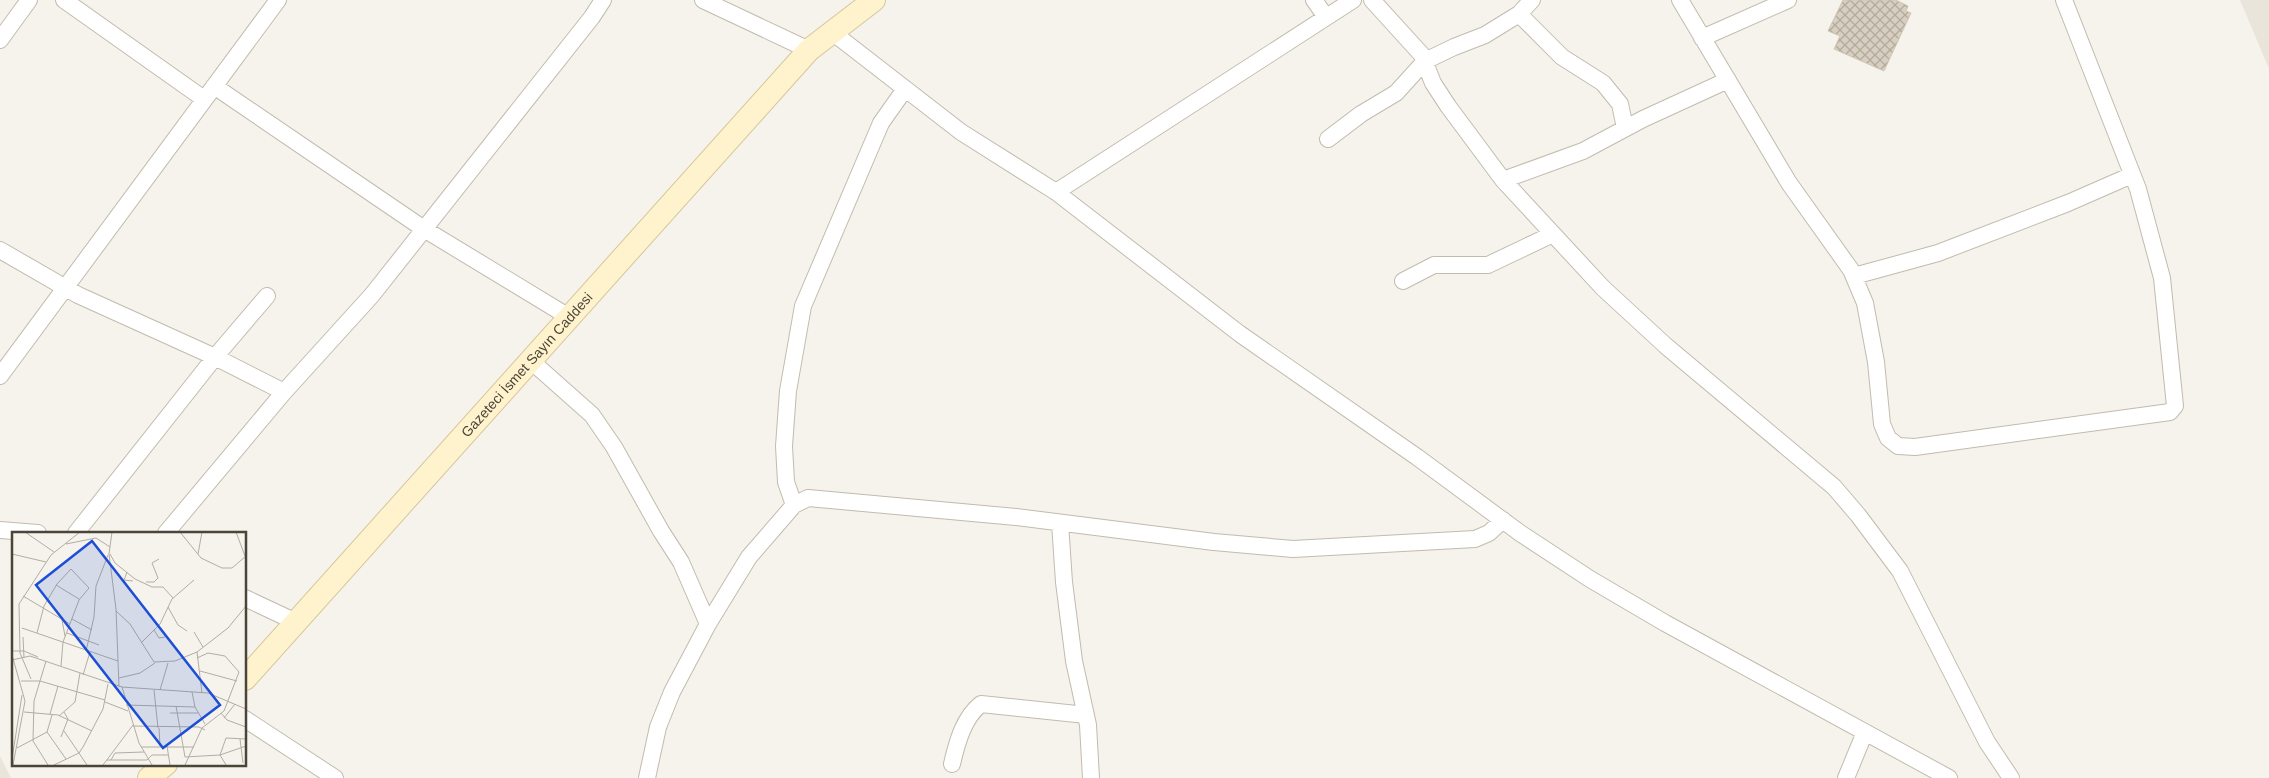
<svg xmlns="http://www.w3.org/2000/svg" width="2269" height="778" font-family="Helvetica,sans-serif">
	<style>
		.residential { fill: #eae5da }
		.building { fill: url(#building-cross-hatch); stroke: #d3c7b4 }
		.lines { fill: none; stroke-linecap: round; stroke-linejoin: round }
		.street-casing { stroke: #c2bbae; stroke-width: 18 }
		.secondary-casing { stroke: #d6c79b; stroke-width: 24 }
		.street { stroke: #fff; stroke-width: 16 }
		.secondary { stroke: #fff3cd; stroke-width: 22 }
		.labels { text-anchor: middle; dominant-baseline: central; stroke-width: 4; stroke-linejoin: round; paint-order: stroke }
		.street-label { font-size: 14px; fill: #4b4439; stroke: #fff }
		.inset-road { fill: none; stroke: #b2ada4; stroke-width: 1 }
		.view { fill: #1d4ed8; fill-opacity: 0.15; stroke: #1d4ed8; stroke-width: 2.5 }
		.inset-edge { fill: none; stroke: #4b4439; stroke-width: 2.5 }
	</style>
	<defs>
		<pattern id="building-cross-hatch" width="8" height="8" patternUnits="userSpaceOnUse" patternTransform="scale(1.25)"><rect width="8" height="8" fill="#d8cfc1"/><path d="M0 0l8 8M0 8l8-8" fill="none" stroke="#b1aa9e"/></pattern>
	</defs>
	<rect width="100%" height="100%" fill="#f6f3ec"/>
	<!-- residential -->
	<path class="residential" d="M2240 0H2269V69Z
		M0 756 11 778H0Z"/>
	<!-- building -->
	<path class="building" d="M1843 0H1896L1908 6 1906 11 1911 13 1884 71 1834 49 1840 36 1828 31Z"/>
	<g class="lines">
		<!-- street casing -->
		<g class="street-casing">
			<path id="street" d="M64 0 204 99
				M703 0 809 50
				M1314 0 1326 17
				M1372 0 1422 55 1433 83 1448 106 1503 180 1603 288 1666 346 1834 487 1858 515 1900 571 1987 742 2011 778
				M1680 0 1789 183 1851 270 1865 303 1876 362 1882 424 1888 438 1898 446 1915 447 2170 412 2175 406 2162 278 2138 189 2064 0
				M1519 14 1562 57 1603 83 1620 104 1625 128
				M832 32 961 132 1056 192 1240 334 1417 457 1520 533 1590 579 1665 623 1949 778
				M1702 38 1788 0
				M0 40 29 0
				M214 86 424 229 569 317
				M1328 139 1361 114 1396 93 1425 61 1454 47 1485 35 1519 14 1532 0
				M1503 180 1583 151 1643 119 1728 80
				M1056 192 1353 0
				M0 250 78 295 215 357 284 392
				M1854 276 1938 253 2068 203 2132 175
				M1403 281 1434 265H1488L1553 234
				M530 360 592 415 614 447 661 531 681 562 708 624
				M0 376 278 0
				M794 505 786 482 784 446 788 391 803 306 881 123 905 89
				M1060 523 1064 582 1074 661 1088 725 1091 778
				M0 530 38 533
				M76 533 215 357 267 296
				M166 533 284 392 372 295 592 17 603 0
				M245 598 296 622
				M245 719 335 778
				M952 764C957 742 964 717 981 704L1086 715
				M647 778 658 727 672 692 708 624 749 557 794 505 808 498 1016 517 1214 542 1293 549 1475 539 1489 533 1503 520
				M1846 778 1865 732"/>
		</g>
		<!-- secondary casing -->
		<g class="secondary-casing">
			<g id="secondary">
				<path id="s1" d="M245 679 809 50 874 0"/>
				<path d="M149 778 166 764"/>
			</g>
		</g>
		<!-- street -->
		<use href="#street" class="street"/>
		<!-- secondary -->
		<use href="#secondary" class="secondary"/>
	</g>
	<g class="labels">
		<!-- street labels -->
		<g class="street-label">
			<text stroke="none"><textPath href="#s1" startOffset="422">Gazeteci İsmet Sayın Caddesi</textPath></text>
		</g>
	</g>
	<!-- overview -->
	<g transform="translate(12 532)">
		<rect width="234" height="234" fill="#f6f3ec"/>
		<path class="inset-road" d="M13 0 42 20M100 0 97 22 104 77 107 155M168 0 189 26 210 36H220L234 24M224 0 233 24M54 12 84 6 98 15M0 22 34 30M98 22 103 31 123 47 140 55H151L161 66M186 22 190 0M115 40 112 48 121 49M134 50H142L146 46 140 31 147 27M44 53 67 67M11 64 58 92M156 75 166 93 175 99M104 79 118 92 142 130 163 129 185 120M60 87 80 98M50 88 53 104M10 96 106 129M142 98 147 106 153 105M182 100 191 115M25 101 32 74 45 52 59 37 77 56 67 68 51 110 49 134M55 101 87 113M11 105 12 126M129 111 148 92 160 67 182 48M0 119H12L26 125M74 119 82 85 84 54 96 23M0 123 13 169 1 233M0 128 18 124 110 155 196 161 234 177M34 129 22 169 21 209 36 233M188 139 225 149M71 143 78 120M107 146 128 141 143 131M19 147 8 121 7 72 39 23 68 0M9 149H28L93 168M110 155 127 211 140 233M142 158 146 196M148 158 156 131M180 160 183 175 193 192M190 161 185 120 216 96 234 74M93 170 116 179M114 173 183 175M164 174 173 225 208 223 214 206 234 207M12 180 46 183 80 199M158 181H186M209 181 215 188 234 195M38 182 46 154M47 184 63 170 68 141M212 186 223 172M121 194 187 195 193 198M147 196 148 214M52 199 75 233M35 200 54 227M49 205 56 187 52 180M228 207 231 231M155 214 158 233M129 215H182M5 216 35 200 40 183M0 227 10 163M95 228H135L140 223H156M99 228 103 221 132 220M42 233 67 221 71 215 91 177 96 152M91 233 121 193M173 233 190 196 212 179 227 140 213 124 196 121 185 126M214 233 208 223 234 214"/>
		<path class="view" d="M80 9 208 173 151 216 24 53Z"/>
		<rect width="234" height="234" class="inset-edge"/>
	</g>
</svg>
